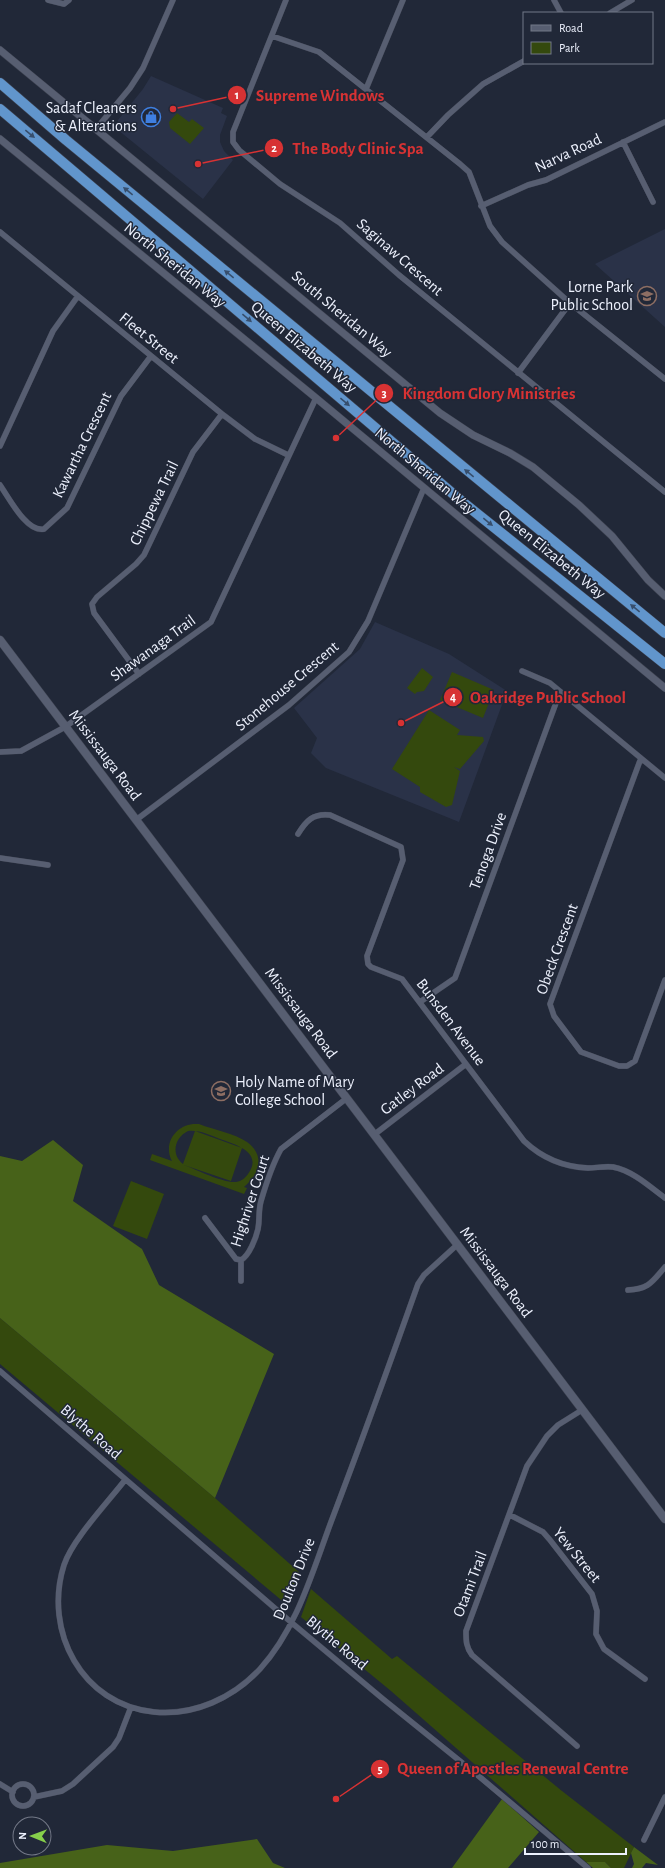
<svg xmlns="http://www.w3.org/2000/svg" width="665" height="1868" font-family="'Alegreya Sans',sans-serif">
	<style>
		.built { fill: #2a3248 }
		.green { fill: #34490d; fill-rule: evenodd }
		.forest { fill: #476219 }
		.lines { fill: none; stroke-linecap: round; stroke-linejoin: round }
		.minor-casing { stroke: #3d4250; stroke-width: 6 }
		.tertiary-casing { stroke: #3d4250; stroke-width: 8 }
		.secondary-casing { stroke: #3d4250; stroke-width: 9 }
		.motorway-casing { stroke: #3d4250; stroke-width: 11 }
		.minor { stroke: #575e71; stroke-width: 5.5 }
		.tertiary { stroke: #575e71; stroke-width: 7 }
		.secondary { stroke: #575e71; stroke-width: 8 }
		.motorway { stroke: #6195cc; stroke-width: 10 }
		.oneway { fill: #374e6c }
		.labels { text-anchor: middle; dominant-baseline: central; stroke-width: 3; stroke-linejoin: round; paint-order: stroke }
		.poi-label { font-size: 16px; fill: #edf1fd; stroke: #212838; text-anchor: end }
		.street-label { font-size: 16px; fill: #edf1fd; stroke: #212838 }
		.leader { fill: none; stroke: #d73233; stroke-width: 1.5 }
		.callout-dot { fill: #d73233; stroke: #212838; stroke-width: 1.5 }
		.mark-label { font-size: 12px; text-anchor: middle; font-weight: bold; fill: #fff }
		.callout-label { font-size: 17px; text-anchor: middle; font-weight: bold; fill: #d73233; stroke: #212838; stroke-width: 3; stroke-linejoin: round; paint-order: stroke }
	</style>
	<rect width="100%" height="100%" fill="#212838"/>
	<!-- built -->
	<path class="built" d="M151 76 223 108 221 113 227 116 220 135V142L224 151 233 160 203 199 118 130V120L143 89Z
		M665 229V327L595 264Z
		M375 622 449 654 507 691 459 822 326 768 311 753 317 738 294 708 360 649Z"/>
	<!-- green -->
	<path class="green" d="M177 113 189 122 192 119 204 128 190 144 170 128 169 122Z
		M422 668 433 677 424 691 417 692 415 694 407 688Z
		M452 672 494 690 483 718 440 700Z
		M429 710 460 730 457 735 483 737 484 741 460 769 454 767 460 771 452 805 446 807 420 792V787L392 769Z
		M193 1124H199C214 1130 234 1133 247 1142 266 1156 259 1174 244 1187L247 1188 244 1194 150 1160 152 1154 172 1161C163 1144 175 1126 193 1124ZM188 1131C200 1130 209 1135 220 1139 234 1144 264 1152 248 1174 245 1178 242 1181 236 1182 223 1183 197 1170 184 1165L231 1181 242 1148 195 1131 183 1164C171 1155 174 1138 188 1131Z
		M131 1181 164 1194 147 1239 113 1226Z
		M0 1318 215 1498 299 1572 286 1604 0 1364Z
		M311 1589 392 1659 397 1656 562 1791 634 1847 624 1868H611L605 1862H586L391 1691 301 1617Z"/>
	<!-- forest -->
	<path class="forest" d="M53 1140 83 1165 73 1201 142 1249 159 1285 274 1354 215 1498 0 1318V1156L22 1161Z
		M502 1799 539 1832 508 1868H452Z
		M257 1839 273 1863 285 1868H0V1863L107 1845 173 1851Z
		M634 1847 658 1865 646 1863 642 1868H632L634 1864 631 1853Z
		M586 1862H605L611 1868H593Z"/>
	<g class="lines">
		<!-- minor casing -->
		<g class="minor-casing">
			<path id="minor" d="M48 0 64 4 69 0
				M286 0 233 132V142L239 150 280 184 340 223 399 275 665 492
				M554 0 561 13
				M610 13 632 0
				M272 36 319 52 460 164 469 172 490 226 502 242 570 303 665 379
				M366 89 403 0
				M96 129 130 88 143 68 173 0
				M427 137 448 115 483 84 524 61
				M623 142 653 202
				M481 206 528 185 546 180 665 122
				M0 232 222 414 255 439 288 455
				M518 373 570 303
				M0 446 53 331 78 296
				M0 485C9 498 27 533 44 529L67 508 121 396 151 356
				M522 671 550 683 665 778
				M139 674 94 613 92 604 97 597 136 564 144 555 193 452 222 414
				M0 752 21 751 65 727 211 622 316 398
				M641 758 550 1004 554 1016 581 1052 619 1066H627L635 1061 665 980
				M136 820 289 705 349 652 368 621 424 488
				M298 834C306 821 313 813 330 815L401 847 403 860 367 956 368 964 371 967 402 979 524 1141C542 1158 563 1167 588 1168 596 1168 604 1166 613 1167 633 1171 649 1186 665 1198
				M0 858 48 865
				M420 1002 455 978 560 692
				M375 1134 466 1064
				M205 1218 236 1259 241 1260C249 1256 256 1238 258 1229 260 1219 258 1212 261 1201 266 1184 272 1165 281 1149L347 1098
				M241 1260V1281
				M628 1290C649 1289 652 1282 665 1267
				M0 1371 292 1623 383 1699 481 1778 588 1868
				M125 1480C108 1502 72 1540 64 1565 43 1631 82 1705 154 1712 194 1716 233 1698 260 1669 297 1628 312 1573 331 1522 361 1443 390 1363 418 1284L424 1275 458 1244
				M510 1515 543 1532 550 1540 592 1594 597 1611 596 1634 604 1649 645 1679
				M577 1746 472 1655C466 1647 466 1641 466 1631L527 1466 547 1436 558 1425 582 1410
				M0 1784 13 1792
				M12 1795a11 11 0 1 1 22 0a11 11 0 1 1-22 0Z
				M34 1797 62 1791 73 1784 113 1747 119 1738 131 1707
				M644 1840 665 1797"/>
		</g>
		<!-- tertiary casing -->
		<g class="tertiary-casing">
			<path id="tertiary" d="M0 50 440 413 473 435 510 453 533 467 579 505 612 536 648 580 665 596
				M0 139 316 398 665 688"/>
		</g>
		<!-- secondary casing -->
		<g class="secondary-casing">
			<path id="secondary" d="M0 640 665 1519"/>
		</g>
		<!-- motorway casing -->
		<g class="motorway-casing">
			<path id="motorway" d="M0 83 66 140 665 633
				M0 109 465 504 665 664"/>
		</g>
		<!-- minor -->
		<use href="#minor" class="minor"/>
		<!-- tertiary -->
		<use href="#tertiary" class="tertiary"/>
		<!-- secondary -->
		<use href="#secondary" class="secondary"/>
		<!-- motorway -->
		<use href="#motorway" class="motorway"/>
	</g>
	<!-- one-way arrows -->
	<defs><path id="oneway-solid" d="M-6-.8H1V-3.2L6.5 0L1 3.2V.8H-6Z"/></defs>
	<g class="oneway">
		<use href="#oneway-solid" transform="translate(30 134) rotate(39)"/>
		<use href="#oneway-solid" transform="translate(128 191) rotate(-141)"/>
		<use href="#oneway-solid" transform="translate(229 274) rotate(-141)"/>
		<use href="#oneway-solid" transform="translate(247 318) rotate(40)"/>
		<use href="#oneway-solid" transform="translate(345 402) rotate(40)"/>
		<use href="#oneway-solid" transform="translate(469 473) rotate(-141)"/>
		<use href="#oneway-solid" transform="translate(488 522) rotate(39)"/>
		<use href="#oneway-solid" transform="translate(635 608) rotate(-141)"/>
	</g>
	<!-- icons -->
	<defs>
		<g id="shop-ring" transform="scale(1)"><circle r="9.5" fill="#212838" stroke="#3f7fe0" stroke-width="1.5"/><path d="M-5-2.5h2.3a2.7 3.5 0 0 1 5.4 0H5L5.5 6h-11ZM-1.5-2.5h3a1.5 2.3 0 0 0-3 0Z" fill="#3f7fe0"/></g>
		<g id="school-ring" transform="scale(1)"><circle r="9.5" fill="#212838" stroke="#8d6e63" stroke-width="1.5"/><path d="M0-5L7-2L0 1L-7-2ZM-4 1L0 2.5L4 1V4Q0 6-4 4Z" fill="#8d6e63"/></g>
	</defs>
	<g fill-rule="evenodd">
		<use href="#shop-ring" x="151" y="117"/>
		<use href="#school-ring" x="647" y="296"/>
		<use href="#school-ring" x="221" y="1091"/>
	</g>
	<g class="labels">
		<!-- poi labels -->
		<g class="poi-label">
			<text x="137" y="108">Sadaf Cleaners<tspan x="137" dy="18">&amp; Alterations</tspan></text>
			<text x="633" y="287">Lorne Park<tspan x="633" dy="18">Public School</tspan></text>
			<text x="235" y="1082" text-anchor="start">Holy Name of Mary<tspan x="235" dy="18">College School</tspan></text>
		</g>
		<!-- street labels -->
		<g class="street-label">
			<text transform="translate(568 153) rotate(-25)">Narva Road</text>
			<text transform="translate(400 257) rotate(41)">Saginaw Crescent</text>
			<text transform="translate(175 265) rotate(39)">North Sheridan Way</text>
			<text transform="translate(342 314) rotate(40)">South Sheridan Way</text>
			<text transform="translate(149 338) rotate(39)">Fleet Street</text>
			<text transform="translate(304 347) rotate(40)">Queen Elizabeth Way</text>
			<text transform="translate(82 445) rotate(-64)">Kawartha Crescent</text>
			<text transform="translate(425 471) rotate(40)">North Sheridan Way</text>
			<text transform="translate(154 503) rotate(-64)">Chippewa Trail</text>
			<text transform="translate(552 554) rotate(39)">Queen Elizabeth Way</text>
			<text transform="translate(153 648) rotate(-36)">Shawanaga Trail</text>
			<text transform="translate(287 686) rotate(-40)">Stonehouse Crescent</text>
			<text transform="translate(105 755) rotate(53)">Mississauga Road</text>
			<text transform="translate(488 851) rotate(-70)">Tenoga Drive</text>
			<text transform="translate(557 949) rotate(-70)">Obeck Crescent</text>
			<text transform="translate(301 1013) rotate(53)">Mississauga Road</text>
			<text transform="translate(451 1022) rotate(53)">Bunsden Avenue</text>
			<text transform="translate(412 1089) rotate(-37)">Gatley Road</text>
			<text transform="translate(250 1201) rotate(-72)">Highriver Court</text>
			<text transform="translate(496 1272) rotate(53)">Mississauga Road</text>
			<text transform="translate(91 1432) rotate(41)">Blythe Road</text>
			<text transform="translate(577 1555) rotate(51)">Yew Street</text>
			<text transform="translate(294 1579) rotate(-68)">Doulton Drive</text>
			<text transform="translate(470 1584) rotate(-69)">Otami Trail</text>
			<text transform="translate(337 1643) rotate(40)">Blythe Road</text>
		</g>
	</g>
	<!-- callouts -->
	<path class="leader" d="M173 109L237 95M198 164L274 148M336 438L384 393M401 723L453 697M336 1799L380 1769"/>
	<g class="callout-dot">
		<circle cx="173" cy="109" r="4"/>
		<circle cx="198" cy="164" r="4"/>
		<circle cx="336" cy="438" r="4"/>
		<circle cx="401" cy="723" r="4"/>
		<circle cx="336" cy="1799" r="4"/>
		<circle cx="237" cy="95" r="10"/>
		<circle cx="274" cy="148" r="10"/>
		<circle cx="384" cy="393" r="10"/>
		<circle cx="453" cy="697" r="10"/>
		<circle cx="380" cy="1769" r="10"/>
	</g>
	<g class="mark-label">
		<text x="237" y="99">1</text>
		<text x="274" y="152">2</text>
		<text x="384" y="397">3</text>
		<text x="453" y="701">4</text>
		<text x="380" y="1773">5</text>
	</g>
	<g class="callout-label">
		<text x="320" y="101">Supreme Windows</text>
		<text x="358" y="154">The Body Clinic Spa</text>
		<text x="489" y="399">Kingdom Glory Ministries</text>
		<text x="548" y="703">Oakridge Public School</text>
		<text x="513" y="1774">Queen of Apostles Renewal Centre</text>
	</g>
	<!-- legend -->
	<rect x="523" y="12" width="130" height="52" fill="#212838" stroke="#737887"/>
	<rect x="531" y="25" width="20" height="6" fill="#575e71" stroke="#737887"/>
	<text x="559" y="32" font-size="12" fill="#edf1fd">Road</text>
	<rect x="531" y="42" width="20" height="12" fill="#34490d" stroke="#737887"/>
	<text x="559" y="52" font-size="12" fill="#edf1fd">Park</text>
	<!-- north arrow -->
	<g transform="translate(32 1836) rotate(271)"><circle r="19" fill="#212838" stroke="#737887"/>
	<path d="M0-3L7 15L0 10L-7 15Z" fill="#86cf4b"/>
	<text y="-6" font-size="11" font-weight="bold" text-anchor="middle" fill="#edf1fd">N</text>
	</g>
	<!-- scale -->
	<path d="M525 1848v6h101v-6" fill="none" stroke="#edf1fd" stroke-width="2"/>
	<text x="531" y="1848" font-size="12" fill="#edf1fd" stroke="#212838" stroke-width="3" paint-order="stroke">100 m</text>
</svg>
